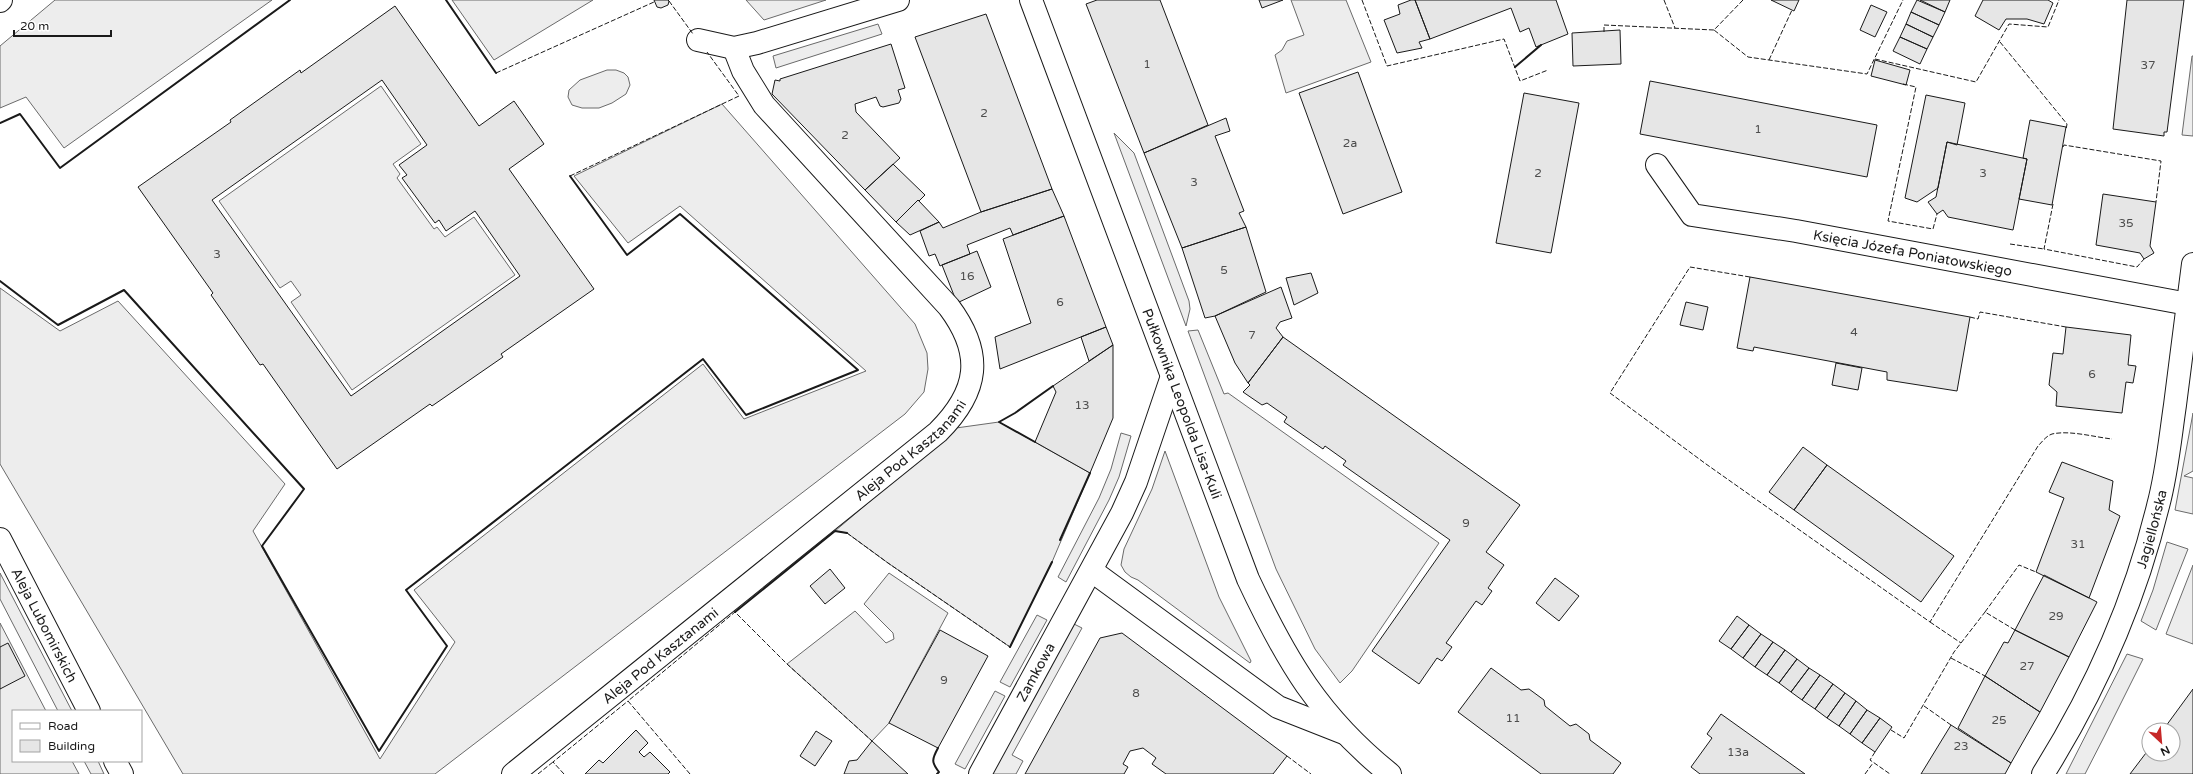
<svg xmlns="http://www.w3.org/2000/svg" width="2193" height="774" font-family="'Varela Round',sans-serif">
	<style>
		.built { fill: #ededed; stroke: #6a6a6a }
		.building { fill: #e6e6e6; stroke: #1a1a1a; fill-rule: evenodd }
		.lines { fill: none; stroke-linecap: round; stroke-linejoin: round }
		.street-casing { stroke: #1a1a1a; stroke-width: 24 }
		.secondary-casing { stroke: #1a1a1a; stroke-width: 24 }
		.street { stroke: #fff; stroke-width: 22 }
		.secondary { stroke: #fff; stroke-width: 22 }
		.fence { stroke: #1a1a1a; stroke-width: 1; stroke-dasharray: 5 2; stroke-linecap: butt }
		.wall { stroke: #1a1a1a; stroke-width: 2 }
		.labels { text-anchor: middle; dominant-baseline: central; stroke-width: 3; stroke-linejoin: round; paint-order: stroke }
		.number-label { font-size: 12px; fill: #4d4d4d }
		.street-label { font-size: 14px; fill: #1a1a1a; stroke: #fff }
	</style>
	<rect width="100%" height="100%" fill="#fff"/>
	<!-- built -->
	<path class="built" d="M55 0H272L64 148 26 97 0 108V46Z
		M452 0H593L494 60Z
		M746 0H826L764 20Z
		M1291 0H1346L1371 62 1286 93 1275 55 1282 50 1287 41 1304 35Z
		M878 24 882 34 776 68 773 56Z
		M2192 56H2193V136L2182 135Z
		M607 70H616L624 73 628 77 630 85 626 94 612 103 599 108H582L572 105 568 97 569 90 580 80Z
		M381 86 421 144 393 164 400 174 397 178 434 229 437 227 445 237 474 217 515 275 352 390 291 302 301 295 291 281 280 288 219 201Z
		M722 104 915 324 927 353 928 369 924 392 905 414 435 774H183L0 464V288L60 331 118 301 285 484 253 531 380 759 455 642 414 590 703 364 744 419 866 371 680 206 628 243 574 176Z
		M1114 133 1134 153 1189 301 1190 309 1186 326Z
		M1198 330 1224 394 1228 393 1439 543 1352 671 1340 683 1315 649 1276 569 1188 331Z
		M2193 413V471L2184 476 2193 478V514L2175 510Z
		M999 422 1090 473 1052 562 1010 647 888 563 847 533 835 531 956 428Z
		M1121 433 1131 436 1119 477 1109 500 1066 582 1058 577 1099 498 1111 469Z
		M1165 451 1219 597 1251 661 1250 663 1138 580 1131 577 1125 572 1121 565 1124 549 1152 489Z
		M2167 542 2188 549 2156 630 2141 621 2153 590Z
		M2193 565V644L2166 634Z
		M0 573 72 711H58L0 599Z
		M889 573 948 613 889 723 872 741 787 664 855 611 886 643 894 639 893 633 864 604Z
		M1037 615 1047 620 1010 687 1000 682Z
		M0 623 46 711H13V761H72L79 774H0Z
		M1074 624 1082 628 1012 755 1023 761 1016 774H992Z
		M2127 654 2143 659 2104 737 2085 774H2066Z
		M995 691 1005 696 965 769 955 764Z
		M84 761H98L104 774H91Z"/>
	<!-- building -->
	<path class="building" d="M654 0H668L669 1 668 5 661 8 657 7Z
		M1097 0H1160L1208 125 1144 153 1086 4Z
		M1259 0H1283L1262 8Z
		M1411 0H1415L1430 39 1419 42 1422 48 1397 53 1384 20 1400 14 1398 5Z
		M1415 0H1556L1568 34 1536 47 1529 28 1520 32 1511 8 1430 39Z
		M1771 0H1799L1794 11Z
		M1917 0 1945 12 1939 25 1911 12Z
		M1920 0H1950L1945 12Z
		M1983 0H2048L2053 3 2044 24 2027 19H2006L1999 30 1975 16Z
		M2127 0H2184L2167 132H2164V136L2113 129Z
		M1871 5 1887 12 1875 37 1860 30Z
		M395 6 479 126 514 101 544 144 509 169 594 289 501 354 503 357 432 406 430 404 337 469 263 364 260 365 211 295 213 293 138 187 231 122 230 120 300 70 301 73ZM382 80 427 145 399 165 407 175 402 178 435 223 439 220 446 231 475 211 520 276 351 396 212 200Z
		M1911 12 1939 25 1933 37 1906 24Z
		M986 14 1052 189 981 212 915 37Z
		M1906 24 1933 37 1927 49 1900 37Z
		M1620 30 1621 64 1573 66 1572 33Z
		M1900 37 1927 49 1920 64 1893 51Z
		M891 44 905 88 898 90 901 99 899 103 883 107 880 106 876 97 855 104 856 112 900 158 865 190 772 94 775 80 780 81V79Z
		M1875 60 1910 70 1906 85 1871 76Z
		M1358 72 1402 192 1343 214 1299 93Z
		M1650 81 1877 125 1867 177 1640 134Z
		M1524 93 1579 103 1551 253 1496 243Z
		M1926 95 1965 103 1957 145 1947 142 1938 188 1917 202 1905 198Z
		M1226 118 1230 131 1215 136 1244 211 1239 213 1246 227 1182 248 1144 153Z
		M2030 120 2066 127 2052 205 2019 199 2027 159 2023 158Z
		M1947 142 2027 159 2013 230 1948 217 1943 210 1937 214 1928 202 1936 197Z
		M893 164 925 195 919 201 918 200 896 222 865 190Z
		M1052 189 1064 216 1013 235 1010 228 967 245 970 254 942 265 940 266 935 254 929 256 920 231 939 222 943 228 981 212Z
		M2103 194 2156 202 2150 246 2154 253 2144 259 2140 253 2096 245Z
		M918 200 939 222 910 235 896 222Z
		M1064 216 1106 327 1000 369 995 337 1031 323 1003 239Z
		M1246 227 1266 292 1215 316 1205 318 1182 248Z
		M977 251 991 287 957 303 942 265Z
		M1311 273 1318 293 1294 305 1286 278Z
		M1750 277 1970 317 1957 391 1887 380V372L1754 347 1753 351 1737 348Z
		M1281 287 1292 318 1280 322 1276 328 1283 337 1248 383 1235 363 1215 316Z
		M1686 302 1708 307 1703 330 1680 325Z
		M1106 327 1113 345 1089 361 1081 337Z
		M2066 327 2131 335 2128 365 2136 366 2133 383 2126 382 2122 413 2056 406 2057 392 2049 385 2053 353 2063 354Z
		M1283 337 1520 505 1486 552 1504 565 1488 588 1492 591 1482 605 1476 601 1446 643 1452 647 1442 661 1437 658 1419 684 1372 651 1450 540 1343 465 1346 461 1325 446 1323 449 1284 422 1287 417 1267 403 1262 405 1243 392 1250 385 1248 383Z
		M1113 345V418L1090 473 1035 442 1056 392 1053 386Z
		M1836 363 1862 368 1858 390 1832 385Z
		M1803 447 1827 465 1794 510 1769 492Z
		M2062 462 2113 481 2109 510 2120 516 2089 598 2036 572 2064 498 2049 492Z
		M1827 465 1954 556 1921 602 1794 510Z
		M830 569 845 588 825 604 810 586Z
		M2044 575 2097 602 2069 657 2015 630Z
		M1555 578 1579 596 1559 621 1536 603Z
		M1737 616 1749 625 1731 649 1719 641Z
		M1749 625 1761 634 1743 658 1731 649Z
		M940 630 988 656 938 748 889 723Z
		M2015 630 2069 657 2040 712 1985 676 2004 642 2008 643Z
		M1122 633 1287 756 1273 774H1166L1152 764 1156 758 1143 748 1130 751 1123 764 1128 767 1124 774H1025L1100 638Z
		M1761 634 1773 642 1755 667 1743 658Z
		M1773 642 1785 650 1767 675 1755 667Z
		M8 643 25 676 0 689V647Z
		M1785 650 1797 659 1779 683 1767 675Z
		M1797 659 1809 668 1791 692 1779 683Z
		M1491 668 1521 690 1529 689 1544 700 1545 706 1570 726 1576 724 1589 734 1590 740 1621 763 1613 774H1541L1458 712Z
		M1809 668 1820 675 1802 700 1791 692Z
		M1820 675 1833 684 1815 709 1802 700Z
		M1985 676 2040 712 2011 763 1958 728Z
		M1833 684 1845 693 1827 718 1815 709Z
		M2193 689V774H2130L2149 749V754H2173V730H2163Z
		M1845 693 1856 701 1839 726 1827 718Z
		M1856 701 1867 710 1850 734 1839 726Z
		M1867 710 1880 718 1862 743 1850 734Z
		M1721 714 1805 774H1700L1691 767 1712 738 1707 734Z
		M1880 718 1892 727 1875 752 1862 743Z
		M1951 725 2011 763 2005 774H1921Z
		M636 730 648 743 639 752 644 757 650 752 670 772 668 774H585L599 760 603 763Z
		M816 731 832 741 815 766 800 756Z
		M872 741 908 774H844L849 761 857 760Z"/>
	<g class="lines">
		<!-- street casing -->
		<g class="street-casing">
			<g id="street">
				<path d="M0 1 1 0"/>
				<path d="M698 40 734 48 757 43 898 0"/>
				<path id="s1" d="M1657 165 1692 215 1796 231 2193 305"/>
				<path id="s2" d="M0 539 89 711"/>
				<path d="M1092 571 1278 707 1344 733"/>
				<path d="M115 761 122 774"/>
				<path id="s3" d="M513 774 938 432C979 391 984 354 949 307L764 105 743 71 734 48"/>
				<path id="s4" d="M980 774 1122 513 1136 482 1172 376"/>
			</g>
		</g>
		<!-- secondary casing -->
		<g class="secondary-casing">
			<g id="secondary">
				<path id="s5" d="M1031 0 1248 579C1286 660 1319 717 1390 774"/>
				<path id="s6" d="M2043 774C2095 691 2135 601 2158 506 2167 473 2170 439 2175 405 2181 358 2187 311 2193 264"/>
			</g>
		</g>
		<!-- street -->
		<use href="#street" class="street"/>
		<!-- secondary -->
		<use href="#secondary" class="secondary"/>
		<!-- fence -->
		<path class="fence" d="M1362 0 1387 66 1504 39 1520 81 1548 70
			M1664 0 1675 28
			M1743 0 1714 30 1748 57 1867 74 1903 0
			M669 1 693 34
			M1604 32V25L1714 30
			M2000 42 2067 124 2066 130
			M1875 59 1976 82 2009 24 2048 27 2059 0
			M1769 60 1792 10
			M496 73 654 2
			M1903 84 1916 87 1888 221 1933 229 1937 214
			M2063 147 2064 145 2161 161 2156 202
			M570 176 739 96 707 52
			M2053 204 2044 249 2137 267 2144 259
			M2010 244 2044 249
			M1750 277 1690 267 1610 393 1706 464 1930 622 2038 446C2042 442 2046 436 2052 434 2070 430 2094 437 2112 439
			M1970 317 1978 319 1980 312 2066 327
			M847 533 888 563 1010 647
			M1930 622 1961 643
			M2015 630 1985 612 2019 565 2036 572
			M1951 658 1985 676
			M1924 706 1951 725
			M1891 730 1904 738 1954 652 1985 612
			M1875 752 1870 760 1890 774
			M1287 756 1311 774
			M538 774 553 762
			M564 774 553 762 628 701
			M690 774 628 701 735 612 787 664 872 741
			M1865 774 1873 763"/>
		<!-- wall -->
		<path class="wall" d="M446 0 496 73
			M1515 67 1541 45
			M0 123 20 114 60 168 290 0
			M0 281 58 325 124 290 304 489 262 546 379 751 447 646 406 590 703 359 746 415 858 370 680 214 627 255 570 176
			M1035 442 999 422 1015 413 1053 386
			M1060 540 1090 473
			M735 612 835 531 847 533
			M1010 647 1052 562
			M937 774 939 772C931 762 932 759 938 748"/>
	</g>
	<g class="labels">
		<!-- number labels -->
		<g class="number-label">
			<text x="1147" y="64">1</text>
			<text x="2148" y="65">37</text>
			<text x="984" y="113">2</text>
			<text x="1758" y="129">1</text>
			<text x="845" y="135">2</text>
			<text x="1350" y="143">2a</text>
			<text x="1538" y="173">2</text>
			<text x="1983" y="173">3</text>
			<text x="1194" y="182">3</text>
			<text x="2126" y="223">35</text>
			<text x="217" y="254">3</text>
			<text x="1224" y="270">5</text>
			<text x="967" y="276">16</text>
			<text x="1060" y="302">6</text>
			<text x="1854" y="332">4</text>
			<text x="1252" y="335">7</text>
			<text x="2092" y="374">6</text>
			<text x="1082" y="405">13</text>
			<text x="1466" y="523">9</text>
			<text x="2078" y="544">31</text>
			<text x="2056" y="616">29</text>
			<text x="2027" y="666">27</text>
			<text x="944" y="680">9</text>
			<text x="1136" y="693">8</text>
			<text x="1513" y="718">11</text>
			<text x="1999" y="720">25</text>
			<text x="1961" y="746">23</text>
			<text x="1738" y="752">13a</text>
		</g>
		<!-- street labels -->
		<g class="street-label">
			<text stroke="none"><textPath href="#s1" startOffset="285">Księcia Józefa Poniatowskiego</textPath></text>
			<text stroke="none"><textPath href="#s5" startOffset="431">Pułkownika Leopolda Lisa-Kuli</textPath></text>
			<text stroke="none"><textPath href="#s3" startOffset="513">Aleja Pod Kasztanami</textPath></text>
			<text stroke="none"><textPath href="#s6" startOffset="269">Jagiellońska</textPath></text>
			<text stroke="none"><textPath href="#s2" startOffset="97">Aleja Lubomirskich</textPath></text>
			<text stroke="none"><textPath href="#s3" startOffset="189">Aleja Pod Kasztanami</textPath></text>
			<text stroke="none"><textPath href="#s4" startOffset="116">Zamkowa</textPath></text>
		</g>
	</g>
	<!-- legend -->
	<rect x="12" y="710" width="130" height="52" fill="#ffffff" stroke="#a3a3a3"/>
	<rect x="20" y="723" width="20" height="6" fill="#ffffff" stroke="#a3a3a3"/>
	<text x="48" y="730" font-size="12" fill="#1a1a1a">Road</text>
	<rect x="20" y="740" width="20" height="12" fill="#e6e6e6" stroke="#a3a3a3"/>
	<text x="48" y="750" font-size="12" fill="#1a1a1a">Building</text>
	<!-- north arrow -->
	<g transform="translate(2161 742) rotate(154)"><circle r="19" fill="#ffffff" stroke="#a3a3a3"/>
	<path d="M0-3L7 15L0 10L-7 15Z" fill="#c62828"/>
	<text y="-6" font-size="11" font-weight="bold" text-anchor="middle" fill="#1a1a1a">N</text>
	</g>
	<!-- scale -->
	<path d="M14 30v6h97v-6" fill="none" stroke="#1a1a1a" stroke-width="2"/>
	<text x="20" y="30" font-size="12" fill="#1a1a1a" stroke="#ffffff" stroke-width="3" paint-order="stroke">20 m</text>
</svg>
